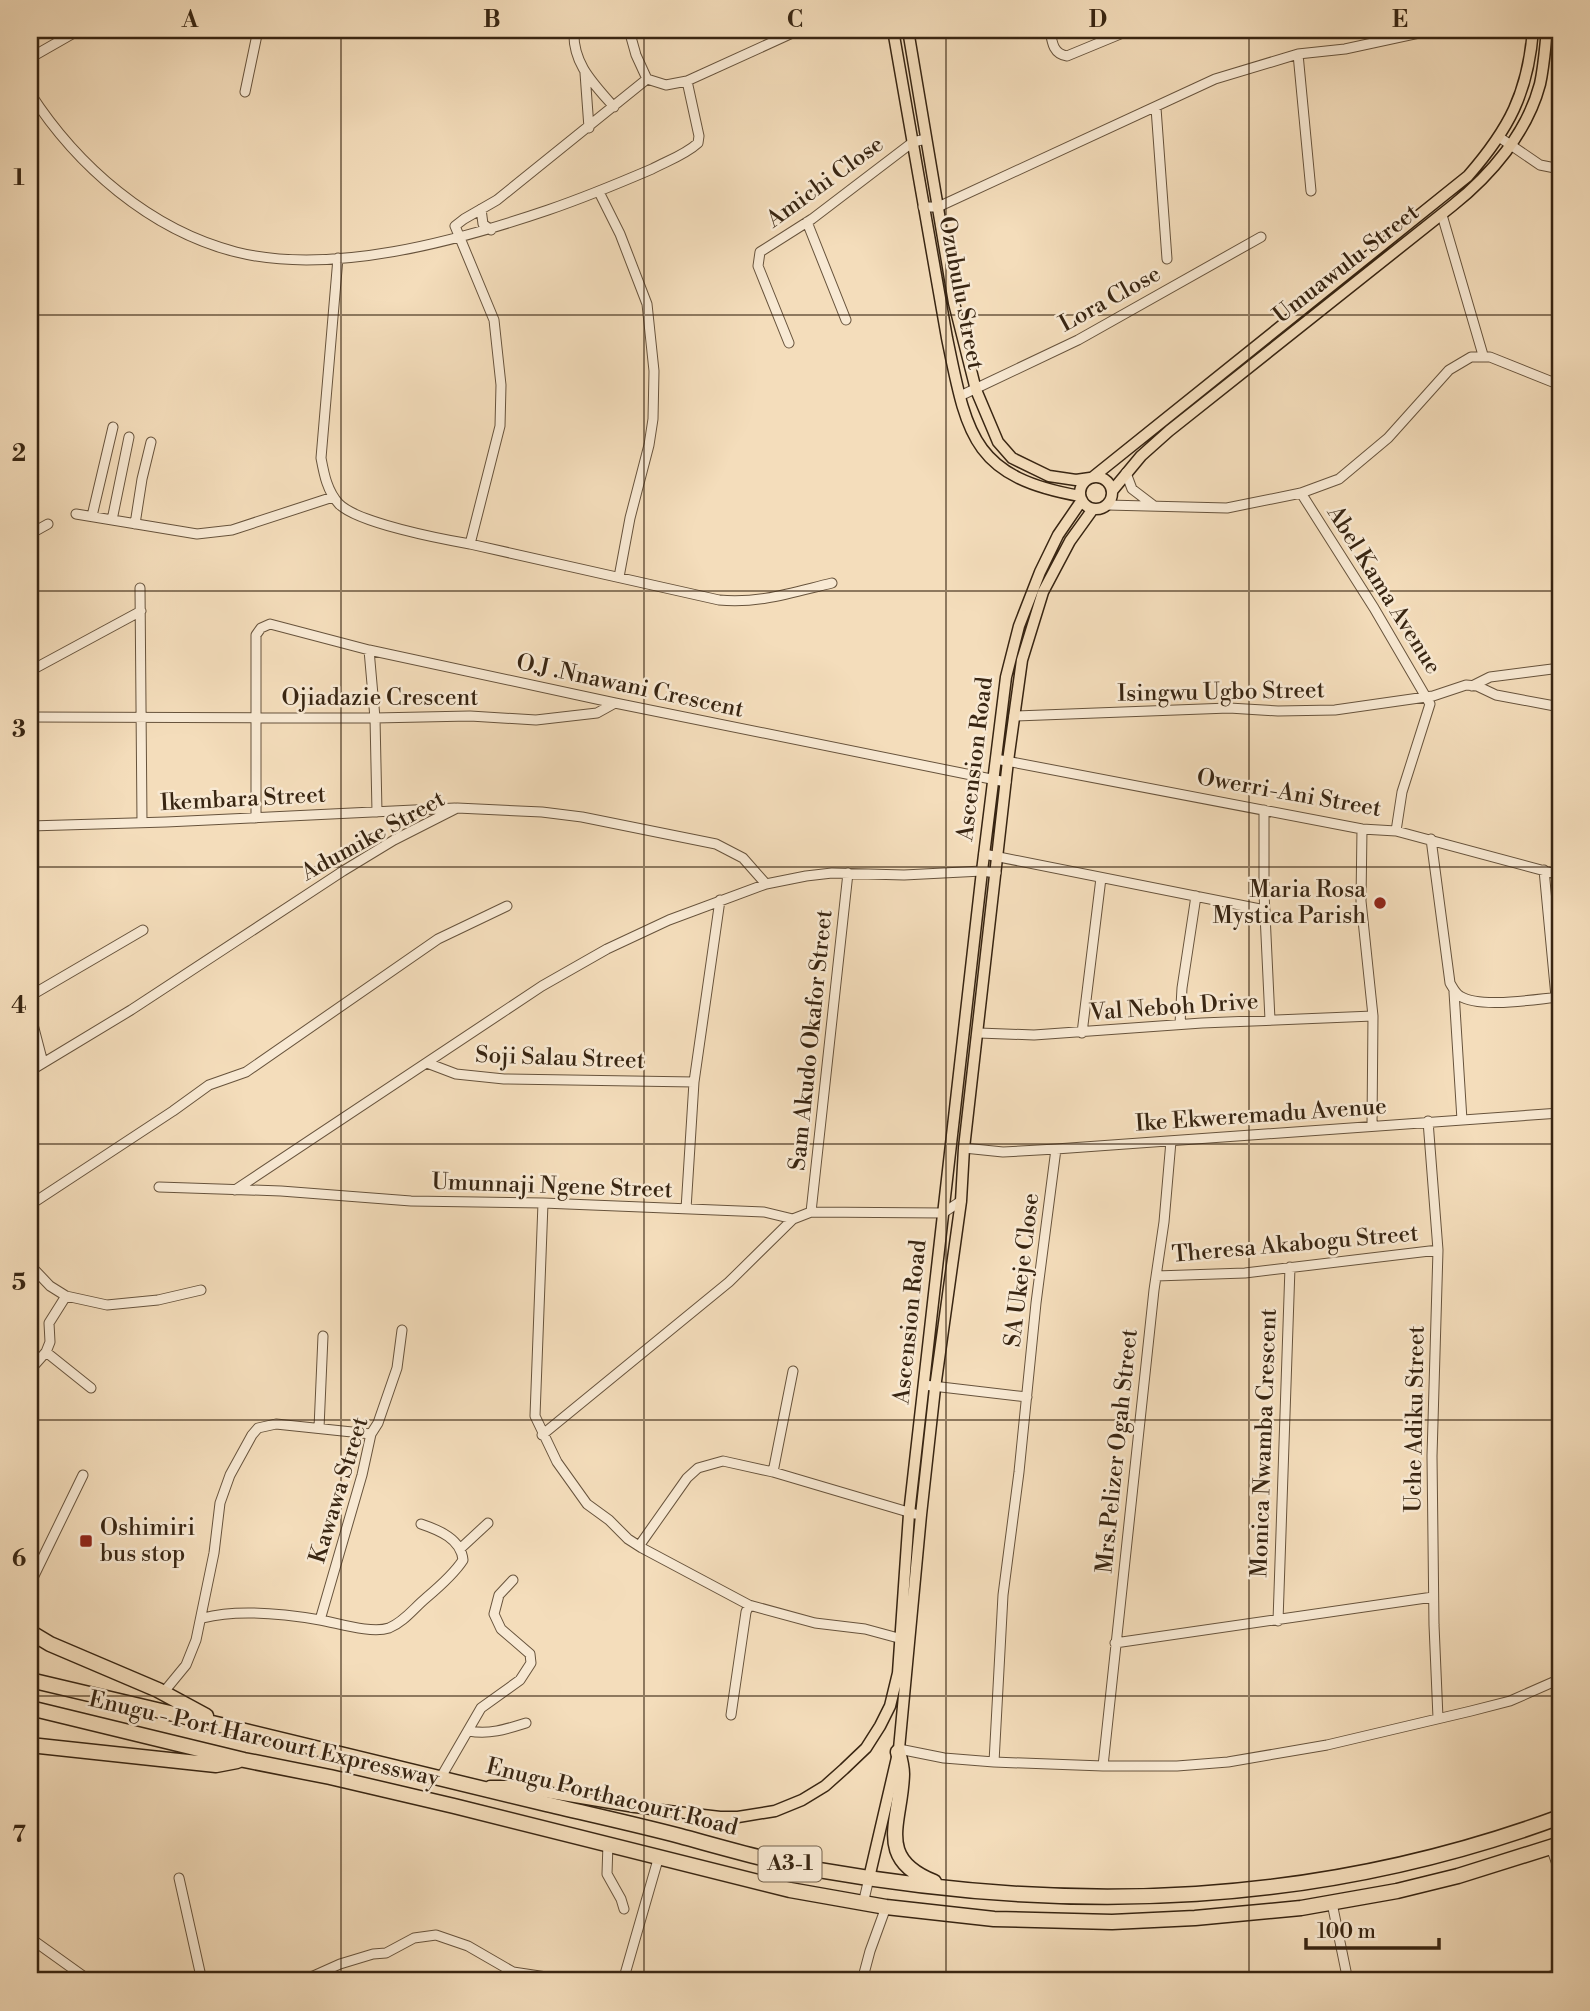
<svg xmlns="http://www.w3.org/2000/svg" width="1590" height="2011" font-family="'Libre Bodoni',serif">
	<style>
		.lines { fill: none; stroke-linecap: round; stroke-linejoin: round }
		.minor-casing { stroke: #67533c; stroke-width: 11 }
		.major-casing { stroke: #382512; stroke-width: 13 }
		.highway-casing { stroke: #382512; stroke-width: 17 }
		.minor { stroke: #f8e9d3; stroke-width: 9 }
		.major { stroke: #f4ddbb; stroke-width: 10 }
		.highway { stroke: #f4ddbb; stroke-width: 14 }
		.grid { fill: none; stroke: #382512; stroke-width: 2; stroke-opacity: 0.55 }
		.poi-dot { fill: #8f2418; stroke: #f8e9d3; stroke-width: 2.5 }
		.labels { text-anchor: middle; dominant-baseline: central; stroke-width: 5; stroke-linejoin: round; paint-order: stroke }
		.shield { fill: #f8e9d3; stroke: #72604c; stroke-width: 2 }
		.shield-label { font-size: 21px; font-weight: bold; fill: #382512 }
		.street-label { font-size: 23px; fill: #382512; stroke: #f8e9d3 }
		.poi-label { font-size: 23px; fill: #382512; stroke: #f8e9d3; text-anchor: end }
		.neatline { fill: none; stroke: #382512; stroke-width: 2.5 }
		.grid-label { font-size: 23px; text-anchor: middle; font-weight: bold; fill: #382512 }
	</style>
	<rect width="100%" height="100%" fill="#f4ddbb"/>
	<filter id="stains"><feTurbulence type="fractalNoise" baseFrequency=".00286" numOctaves="4"/><feColorMatrix values="0 0 0 0 .2 0 0 0 0 .09 0 0 0 0 .02 0 0 0 .5 -.17"/></filter>
	<radialGradient id="worn" r=".72"><stop offset=".6" stop-color="#630" stop-opacity="0"/><stop offset="1" stop-color="#630" stop-opacity=".3"/></radialGradient>
	<g class="lines">
		<!-- minor casing -->
		<g class="minor-casing">
			<path id="minor" d="M574 30C572 63 593 83 614 107
				M629 30 636 55 647 79 666 85 687 81 799 30
				M1050 30C1052 42 1053 54 1067 56L1130 30
				M1298 54 1311 191
				M30 58 79 30
				M585 73 589 128
				M245 92 258 30
				M30 93C77 166 150 230 236 252 331 276 457 241 548 210 583 198 617 184 652 169 667 161 685 155 698 143L699 136 687 81
				M1156 108 1167 259
				M1499 137 1540 165 1560 169
				M599 192 620 234 647 304 654 371 653 419 649 445 630 518 619 577
				M923 207H938L1215 79 1298 54 1345 49 1419 33 1423 30
				M481 209 483 224 491 230
				M1442 215 1483 355
				M807 222 846 320
				M338 258 321 458C324 474 327 491 339 504 358 523 441 539 470 544L719 600C759 604 794 592 832 583
				M789 343 758 266 760 252 812 219 913 142 926 139
				M960 396 1078 340 1261 237
				M1126 473 1132 489 1153 505
				M1301 493 1374 608 1430 704 1402 792 1396 831
				M1107 505 1227 508 1301 493 1339 479 1388 438 1449 370 1471 357H1490L1560 385
				M76 514 197 534 232 530 333 497
				M92 516 113 427
				M112 520 129 437
				M135 524 142 479 151 442
				M30 534 48 524
				M470 544 500 426 501 385 494 320 455 226 464 219 497 200 647 79
				M140 588 142 822
				M369 650 375 718 377 812
				M30 671 141 611
				M1472 686 1490 677 1560 668
				M1014 716 1229 708 1278 711 1335 710 1433 696 1466 685 1477 686 1496 695 1560 707
				M30 717 375 718 470 716 536 720 597 713 615 703
				M996 759 1362 829 1396 831 1560 875
				M1264 810V893L1270 1020
				M256 818V635L261 628 270 624 369 650 615 703 1006 782
				M30 826 166 822 455 808
				M1362 829 1361 901 1373 1016 1372 1125
				M1431 839 1450 983C1453 988 1455 993 1460 996 1480 1009 1536 999 1560 997
				M984 854 1265 910
				M1544 870 1556 997
				M1454 992 1462 1120
				M30 996 143 930
				M30 1013 43 1063
				M1180 1024 1182 988 1196 896
				M979 1033 1034 1035 1202 1023 1373 1016
				M1082 1033 1101 878
				M427 1063 456 1074 504 1079 694 1082
				M30 1071 131 1010 343 871 394 840 457 808 542 812 582 817 716 844 743 858 766 884
				M1560 1113V1353
				M1428 1121 1438 1250 1432 1456 1434 1625 1438 1718
				M964 1148 1003 1152 1056 1149 1560 1113
				M159 1187 281 1191 411 1201 543 1203 764 1212 793 1219 811 1212 943 1213 961 1201
				M235 1190 542 986 607 949 669 920 766 884 806 876 832 873 904 875 982 871 996 873
				M543 1203 535 1416 557 1462 587 1504 609 1520 628 1539 642 1548 749 1605 815 1623 865 1629 902 1639
				M30 1205 173 1111 209 1085 246 1072 438 939 507 906
				M686 1209 694 1082 720 900
				M811 1212 848 873
				M30 1265 50 1286 66 1296 49 1323 50 1342 46 1352 30 1370
				M1156 1276 1245 1273 1438 1250
				M66 1296 107 1305 158 1300 201 1290
				M46 1352 91 1388
				M924 1385 1027 1397
				M319 1428 323 1336
				M542 1435 729 1282 793 1219
				M773 1472 793 1371
				M639 1546 687 1478 698 1468 723 1461 773 1472 915 1514
				M461 1548 488 1523
				M30 1584 83 1475
				M203 1618C237 1609 285 1614 320 1620 338 1623 371 1634 389 1628 404 1622 414 1608 426 1598 439 1587 454 1574 463 1560 461 1539 439 1530 421 1524
				M320 1620 362 1475 371 1434 378 1423 397 1368 402 1330
				M1278 1621 1290 1267
				M1115 1643 1433 1597
				M163 1693 186 1665 196 1640 214 1553 220 1503 230 1475 252 1435 258 1428 276 1424 371 1434
				M731 1715 746 1612 749 1605
				M469 1731C489 1735 507 1729 526 1723
				M899 1749 944 1758 994 1762 1103 1766H1177L1228 1762 1327 1745 1471 1711 1510 1701 1560 1679
				M994 1762 1003 1595 1019 1472 1036 1303 1056 1149
				M1103 1766 1154 1290 1164 1222 1171 1141
				M441 1777 481 1708 520 1680 531 1663 530 1654 501 1629 494 1614 499 1595 513 1580
				M608 1843 607 1874 621 1899 624 1909
				M1551 1847 1560 1873
				M179 1878 202 1981
				M1332 1903 1348 1981
				M863 1904 869 1878
				M30 1938 90 1981
				M302 1981 340 1964 373 1954 386 1953 414 1938 436 1935 468 1946 513 1972 573 1981
				M508 1981 513 1972
				M623 1981 659 1856
				M862 1981 870 1951 886 1907
				M1536 1981 1560 1973"/>
		</g>
		<!-- major casing -->
		<g class="major-casing">
			<path id="major" d="M893 30 947 338C967 435 972 477 1080 496
				M908 30 954 303 976 390 998 442 1012 458 1049 476 1076 480 1090 478
				M1093 477 1468 176C1509 129 1528 93 1533 30
				M1080 493a16 16 0 1 1 32 0a16 16 0 1 1-32 0Z
				M1112 491 1141 456 1169 431 1452 206C1491 175 1527 133 1540 84 1544 66 1545 48 1547 30
				M490 1786H509L635 1807 720 1817H738L775 1811 802 1800 825 1786 844 1769 866 1748 880 1726 890 1706 898 1673 909 1514 982 871 1006 677 1019 626 1040 572 1058 535 1082 500
				M869 1878 899 1749 921 1515 935 1388 961 1201 964 1148 1008 761 1022 660 1043 592 1070 541 1093 509"/>
		</g>
		<!-- highway casing -->
		<g class="highway-casing">
			<path id="highway" d="M30 1632 50 1644 158 1690 206 1716
				M30 1680C201 1720 371 1761 542 1803 588 1814 634 1824 680 1836 728 1849 775 1863 825 1871 1076 1915 1319 1906 1560 1817
				M30 1708 244 1760 330 1777 454 1806 790 1890 886 1907 994 1919 1112 1922 1195 1918 1301 1908 1397 1891 1458 1876 1560 1844
				M30 1745 216 1765 237 1761
				M898 1752C900 1759 902 1767 902 1774 901 1822 874 1858 934 1882"/>
		</g>
		<!-- minor -->
		<use href="#minor" class="minor"/>
		<!-- major -->
		<use href="#major" class="major"/>
		<!-- highway -->
		<use href="#highway" class="highway"/>
	</g>
	<!-- grid -->
	<path class="grid" d="M341 30V1981M644 30V1981M946 30V1981M1249 30V1981M30 315H1560M30 591H1560M30 867H1560M30 1144H1560M30 1420H1560M30 1696H1560"/>
	<!-- markers -->
	<g class="poi-dot">
		<circle cx="1380" cy="903" r="7"/>
		<rect x="79" y="1534" width="14" height="14" rx="3.5"/>
	</g>
	<g class="labels">
		<!-- shield labels -->
		<rect class="shield" x="758.5" y="1846.5" width="63" height="35" rx="5"/>
		<g class="shield-label">
			<text x="790" y="1864">A3-1</text>
		</g>
		<!-- street labels -->
		<g class="street-label">
			<text transform="translate(825 182) rotate(-36)">Amichi Close</text>
			<text transform="translate(1346 264) rotate(-38)">Umuawulu Street</text>
			<text transform="translate(961 293) rotate(79)">Ozubulu Street</text>
			<text transform="translate(1110 299) rotate(-29)">Lora Close</text>
			<text transform="translate(1384 590) rotate(58)">Abel Kama Avenue</text>
			<text transform="translate(630 686) rotate(12)">O.J .Nnawani Crescent</text>
			<text transform="translate(1221 692) rotate(-1)">Isingwu Ugbo Street</text>
			<text x="380" y="698">Ojiadazie Crescent</text>
			<text transform="translate(975 759) rotate(-83)">Ascension Road</text>
			<text transform="translate(1289 793) rotate(10)">Owerri-Ani Street</text>
			<text transform="translate(243 799) rotate(-3)">Ikembara Street</text>
			<text transform="translate(373 836) rotate(-29)">Adumike Street</text>
			<text transform="translate(1174 1007) rotate(-4)">Val Neboh Drive</text>
			<text transform="translate(811 1040) rotate(-84)">Sam Akudo Okafor Street</text>
			<text transform="translate(560 1058) rotate(2)">Soji Salau Street</text>
			<text transform="translate(1261 1115) rotate(-4)">Ike Ekweremadu Avenue</text>
			<text transform="translate(552 1186) rotate(2)">Umunnaji Ngene Street</text>
			<text transform="translate(1295 1244) rotate(-5)">Theresa Akabogu Street</text>
			<text transform="translate(1022 1270) rotate(-83)">SA Ukeje Close</text>
			<text transform="translate(910 1322) rotate(-84)">Ascension Road</text>
			<text transform="translate(1415 1419) rotate(-89)">Uche Adiku Street</text>
			<text transform="translate(1264 1443) rotate(-88)">Monica Nwamba Crescent</text>
			<text transform="translate(1117 1451) rotate(-84)">Mrs.Pelizer Ogah Street</text>
			<text transform="translate(339 1490) rotate(-73)">Kawawa Street</text>
			<text transform="translate(264 1739) rotate(13)">Enugu - Port Harcourt Expressway</text>
			<text transform="translate(612 1797) rotate(14)">Enugu Porthacourt Road</text>
		</g>
		<!-- poi labels -->
		<g class="poi-label">
			<text x="1366" y="890">Maria Rosa<tspan x="1366" dy="26">Mystica Parish</tspan></text>
			<text x="100" y="1528" text-anchor="start">Oshimiri<tspan x="100" dy="26">bus stop</tspan></text>
		</g>
	</g>
	<!-- margin -->
	<rect width="1590" height="2011" fill="none" stroke="#f4ddbb" stroke-width="77"/>
	<!-- scale -->
	<path d="M1306 1938v10h133v-10" fill="none" stroke="#382512" stroke-width="3.5"/>
	<text x="1317" y="1938" font-size="21" fill="#382512" stroke="#f8e9d3" stroke-width="5" paint-order="stroke">100 m</text>
	<rect x="38" y="38" width="1514" height="1934" class="neatline"/>
	<g class="grid-label">
		<text x="190" y="27">A</text>
		<text x="492" y="27">B</text>
		<text x="795" y="27">C</text>
		<text x="1098" y="27">D</text>
		<text x="1400" y="27">E</text>
		<text x="19" y="185">1</text>
		<text x="19" y="461">2</text>
		<text x="19" y="737">3</text>
		<text x="19" y="1013">4</text>
		<text x="19" y="1290">5</text>
		<text x="19" y="1566">6</text>
		<text x="19" y="1842">7</text>
	</g>
	<rect width="100%" height="100%" filter="url(#stains)"/>
	<rect width="100%" height="100%" fill="url(#worn)"/>
</svg>
